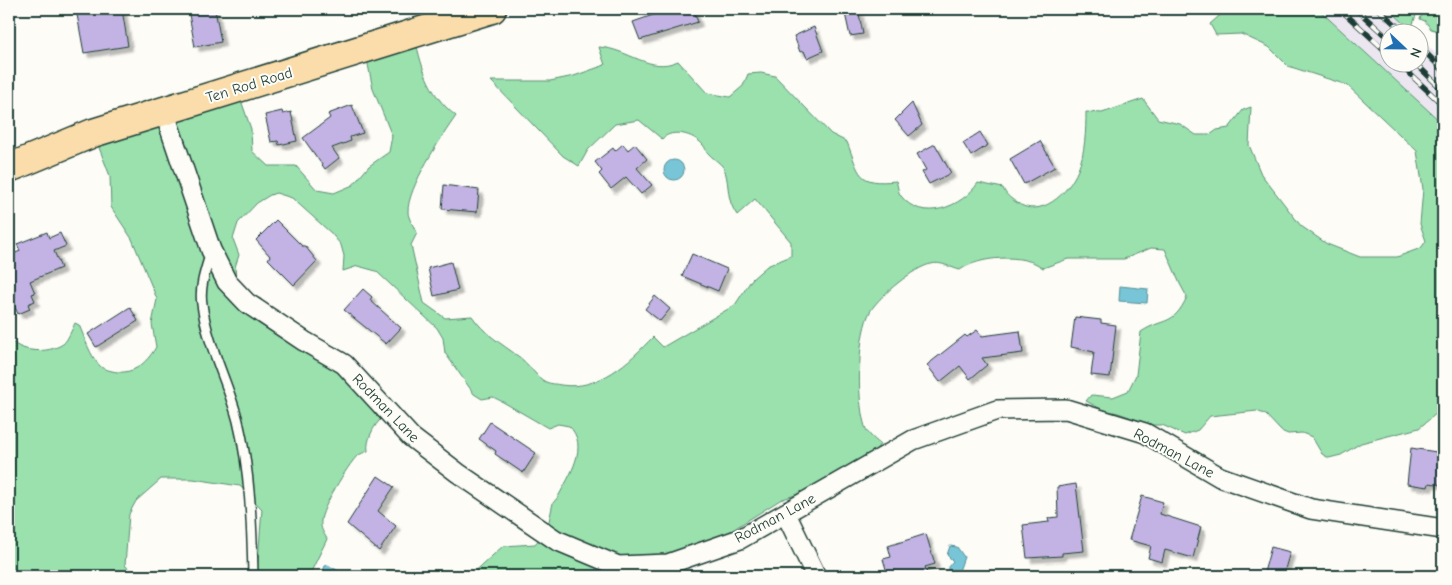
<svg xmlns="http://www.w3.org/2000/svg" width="1452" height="585" font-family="'Comic Neue',sans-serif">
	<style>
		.built { fill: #ece6f1 }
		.green { fill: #9ae1ae; stroke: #5c8f71 }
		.water { fill: #78c5d7; stroke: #548f96 }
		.building { fill: #c3b3e4; stroke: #1f3d34; filter: url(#shadow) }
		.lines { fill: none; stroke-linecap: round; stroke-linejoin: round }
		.service-casing { stroke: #1f3d34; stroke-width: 12 }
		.minor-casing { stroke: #1f3d34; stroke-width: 22 }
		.primary-casing { stroke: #1f3d34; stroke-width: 31 }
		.service { stroke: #fdfcf7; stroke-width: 9 }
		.minor { stroke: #fdfcf7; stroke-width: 19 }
		.primary { stroke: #faddab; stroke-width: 28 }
		.rail-casing { stroke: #1f3d34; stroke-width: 5.5 }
		.rail { stroke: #fdfcf7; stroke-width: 4; stroke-dasharray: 11; stroke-linecap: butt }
		.labels { text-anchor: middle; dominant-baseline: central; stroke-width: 4; stroke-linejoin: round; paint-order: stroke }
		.street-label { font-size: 15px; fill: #1f3d34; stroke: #fdfcf7 }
	</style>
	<defs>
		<filter id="shadow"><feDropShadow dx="4.5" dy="4.5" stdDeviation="1" flood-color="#0004"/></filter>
	</defs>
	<rect width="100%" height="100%" fill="#fdfcf7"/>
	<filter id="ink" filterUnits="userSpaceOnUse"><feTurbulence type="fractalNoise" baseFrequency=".02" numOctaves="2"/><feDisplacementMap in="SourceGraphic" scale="10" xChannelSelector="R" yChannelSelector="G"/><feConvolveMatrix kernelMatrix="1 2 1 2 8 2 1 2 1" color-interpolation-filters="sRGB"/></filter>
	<g filter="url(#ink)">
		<!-- built -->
		<path class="built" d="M1318 9H1389L1414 32H1390V62H1420V38L1443 61V124Z"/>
		<!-- green -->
		<path class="green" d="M1227 9H1318L1443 124V408L1419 428 1361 443 1341 455 1329 458 1322 454 1312 437 1302 433 1288 434 1281 431 1266 415 1257 411 1210 416 1198 430 1185 435 1162 425H1152L1118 413 1103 410 1086 401 1091 395 1113 397 1128 391 1136 375 1141 332C1164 317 1173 327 1187 297L1180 284 1165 249 1151 248 1124 259H1068L1043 268C1025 253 979 256 960 270 951 268 941 261 931 264 914 267 880 296 871 310 857 333 857 398 864 423 866 433 873 438 880 444L874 453 801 493 780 500 707 546 629 566V576H470L503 546 535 544 547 530 553 503 558 497C569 476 590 446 569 426L558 424 548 428 503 402 493 397 482 399 474 394 445 353 443 338 437 328 376 271 358 266 343 271 344 256 341 245 331 233 292 198 276 193 270 195 257 203 238 223 233 239 239 255 235 267 236 277 246 293 261 299 262 306 335 365 382 418C374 425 366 440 368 451 365 452 360 454 357 456 348 465 321 509 321 521 320 529 324 533 327 539L309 576H261L257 573 262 509 240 486 193 479H161L136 501 129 514 125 565 135 576H9V338C19 353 48 354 63 344 68 340 72 329 75 323L79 325C85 338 90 357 101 367 104 369 108 370 112 371 132 376 146 364 156 347L152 324 157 299 132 239 111 207 110 176 93 132 236 86 251 129 252 151 268 166H296L317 190 334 193 353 185 369 166 389 152 392 136 373 89 364 45 413 31C422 66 426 92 456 116 442 136 407 188 408 212 408 218 414 227 417 233L411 245 424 303 445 318 472 316C483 333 502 344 518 356 527 362 538 379 546 382 550 384 557 384 561 385 599 391 629 362 653 337L663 347 735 305 752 279 767 266 791 256V242L755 199 737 215C726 199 730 188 725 171 723 164 713 159 709 154 705 151 706 148 703 145 694 134 672 128 662 139L639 120 615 124 588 150 579 166 563 156 491 81H550L574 76 605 65 599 47C629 49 650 74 678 61L707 93 730 97 743 86 748 74 761 73 775 76 831 134 847 142C860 175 857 185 896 181 898 186 898 193 901 196 922 223 962 207 978 183L1003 188C1006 195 1010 198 1016 202 1040 220 1068 194 1078 170 1085 153 1086 131 1086 112L1102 113 1143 99 1158 119 1180 124 1196 135H1210L1217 130 1229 128 1243 110 1251 107 1249 145 1261 174 1301 226 1327 244 1360 257H1397L1421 248 1426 241 1420 224 1423 189 1417 151 1347 85 1288 66 1269 47 1241 34 1216 35 1210 24Z
			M1389 9H1418L1411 30Z
			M1424 9H1443V32L1431 29 1425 21 1420 19Z
			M389 570 394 571 397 576H372L378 571Z"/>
		<!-- water -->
		<path class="water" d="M664 170a10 10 0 1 1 20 0a10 10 0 1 1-20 0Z
			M1120 286 1148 289 1147 303 1119 301Z
			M950 546 957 547 964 557 959 571 954 576 948 573V567L953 561 947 555Z
			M328 565 347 576H321L325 566Z"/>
		<!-- building -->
		<path class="building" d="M76 9H122L128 46 84 53Z
			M188 9H215L221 42 195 47Z
			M670 9H693L698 22 640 40 633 22Z
			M844 9H858L863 34 850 36Z
			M814 27 823 51 807 58 804 51 800 52 794 36Z
			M912 103 922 125 909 136 895 120Z
			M352 105 363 133 350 137 351 141 332 148 339 158 325 169 303 138 330 118 328 114Z
			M282 111 283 114 291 112 297 141 279 145 278 141 271 142 265 115Z
			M980 132 988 145 971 156 963 143Z
			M1040 141 1055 167 1024 184 1010 159Z
			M623 144 628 150 635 144 647 159 637 168 652 185 641 194 626 177 611 189 599 174 602 171 595 162 613 148 615 151Z
			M935 144 951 173 929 184 922 172 926 170 917 154Z
			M444 185 479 190 477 212 442 209Z
			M276 220 302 246H305L317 261 294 285 268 259 270 256 256 240Z
			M47 232 49 238 60 233 66 246 54 251 61 268 30 281 35 293 32 294 35 301 28 304 30 309 18 314 13 303 9 304V256L20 251 17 244Z
			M692 254 727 269 718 291 682 276Z
			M451 262 458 290 434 296 428 268Z
			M363 289 372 297 370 300 401 328 386 344 344 310Z
			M655 296 670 309 660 321 645 309Z
			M130 307 138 321 96 347 88 334Z
			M1075 317 1101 320V323L1116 325 1110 377 1091 375 1094 352 1071 347Z
			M977 330 982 336 1020 331 1023 353 982 358 987 365 970 379 960 366 940 382 927 365 965 335 967 337Z
			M490 422 536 453 523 473 495 454 496 451 479 439Z
			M1411 448 1443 453V485L1429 483 1428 487 1407 484Z
			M378 476 394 487 378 511 396 526 379 551 347 524Z
			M1076 484 1084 551 1062 553V556L1027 558 1023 525 1049 522 1048 518 1058 517 1057 487Z
			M1142 496 1163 502 1160 514 1201 527 1193 558 1165 550 1162 562 1148 558 1151 546 1129 540Z
			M926 534 935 564 925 567 928 576H888L883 559 891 557 888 546Z
			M1271 547 1290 552 1283 576H1263Z"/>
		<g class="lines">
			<!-- service casing -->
			<g class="service-casing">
				<path id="service" d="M211 252C206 269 199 287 202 304 207 345 228 382 238 421 250 470 252 526 253 576"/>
			</g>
			<!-- minor casing -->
			<g class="minor-casing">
				<path id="minor" d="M164 111 211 250 227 282 247 303 304 341 344 364 411 437 458 473 556 540 618 566 668 564 740 539 913 440 997 410 1066 409 1145 433 1220 477 1311 509 1443 529
					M786 514 816 576"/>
			</g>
			<!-- primary casing -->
			<g class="primary-casing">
				<path id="primary" d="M9 168 93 133 492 9"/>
			</g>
			<!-- service -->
			<use href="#service" class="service"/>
			<!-- minor -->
			<use href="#minor" class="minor"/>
			<!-- primary -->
			<use href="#primary" class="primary"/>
			<!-- rail casing -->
			<g class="rail-casing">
				<path id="rail" d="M1340 9 1390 55
					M1356 9 1390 40
					M1378 9 1404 32
					M1420 47 1443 70
					M1397 62 1443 105
					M1414 62 1443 90"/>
			</g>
			<!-- rail -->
			<use href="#rail" class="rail"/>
		</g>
	</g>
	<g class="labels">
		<!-- street labels -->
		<g class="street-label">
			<text transform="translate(249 85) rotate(-17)">Ten Rod Road</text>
			<text transform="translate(386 408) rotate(46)">Rodman Lane</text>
			<text transform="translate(1174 453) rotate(28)">Rodman Lane</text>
			<text transform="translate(775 518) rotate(-28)">Rodman Lane</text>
		</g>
	</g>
	<!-- margin -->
	<rect width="1452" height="585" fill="none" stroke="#fdfcf7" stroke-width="30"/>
	<rect x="15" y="15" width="1422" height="555" fill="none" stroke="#1f3d34" stroke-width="2" filter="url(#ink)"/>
	<!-- north arrow -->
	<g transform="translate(1404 48) rotate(112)"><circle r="24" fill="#fdfcf7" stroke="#a4b0a9"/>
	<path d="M0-4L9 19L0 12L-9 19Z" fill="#1f6fb2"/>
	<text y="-8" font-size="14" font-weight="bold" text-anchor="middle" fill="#1f3d34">N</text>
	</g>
</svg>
